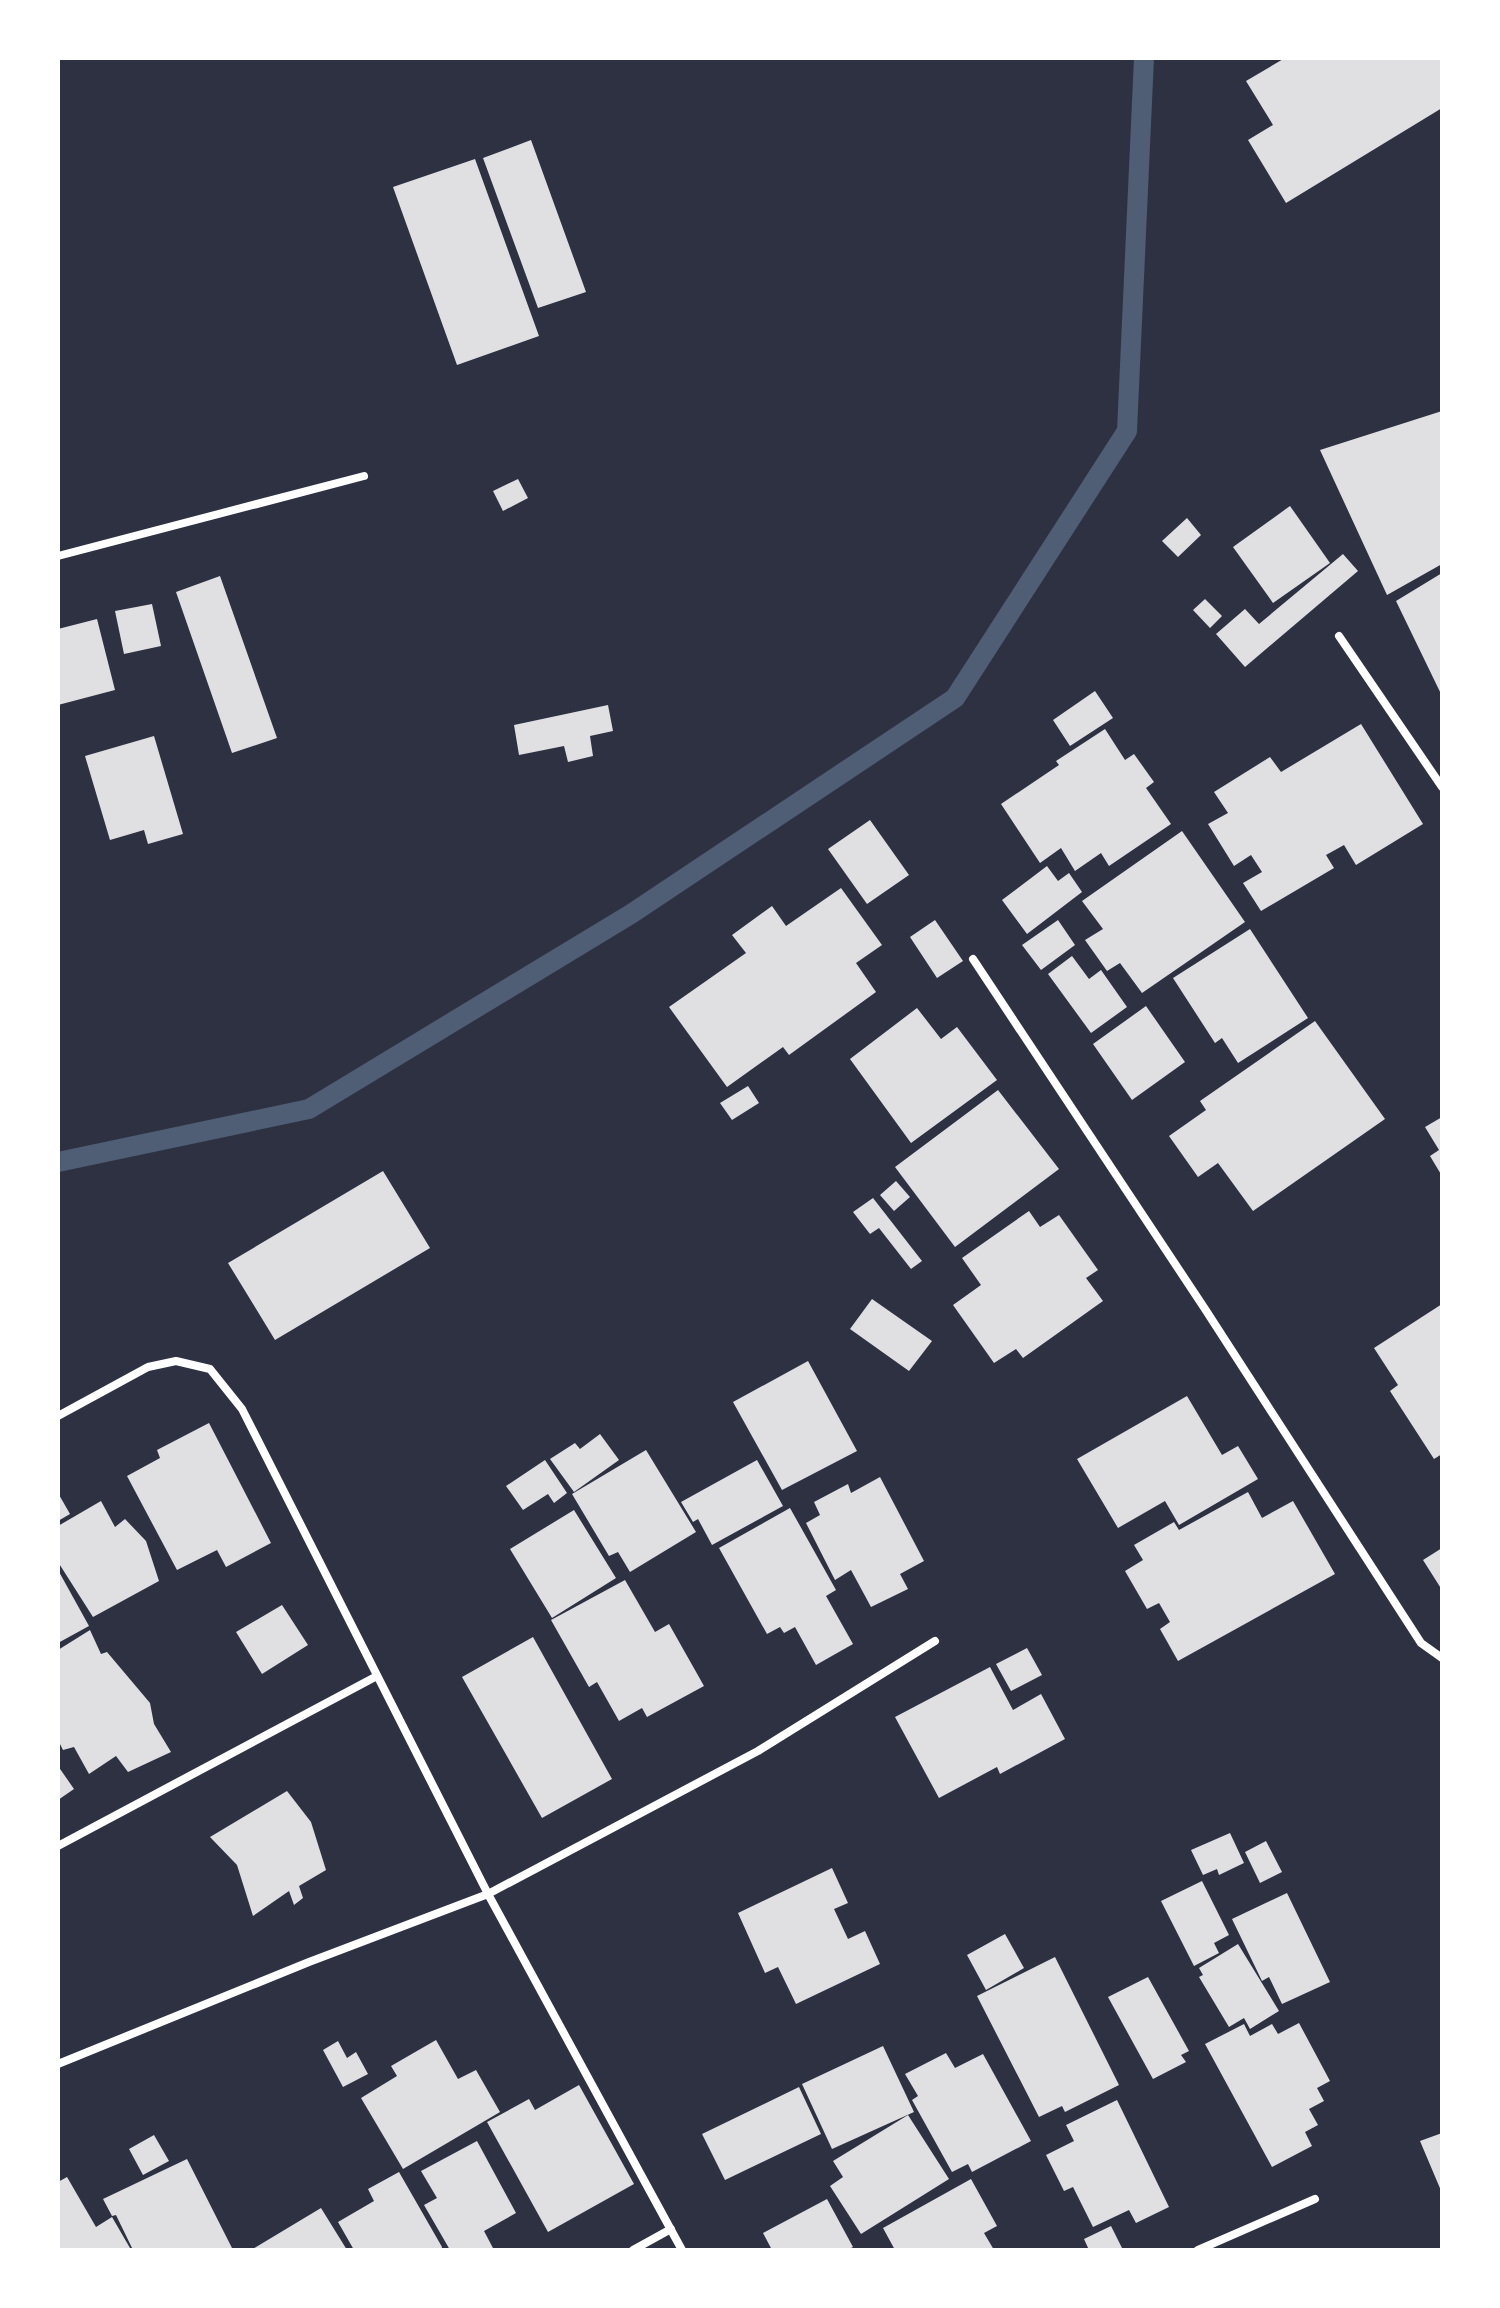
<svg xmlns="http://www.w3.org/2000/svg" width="1500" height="2308" font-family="Cabin,sans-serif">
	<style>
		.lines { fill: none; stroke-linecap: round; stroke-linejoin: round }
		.stream { stroke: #4f5d75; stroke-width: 20 }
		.building { fill: #e0e0e3 }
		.minor { stroke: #fff; stroke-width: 8 }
	</style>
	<rect width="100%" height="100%" fill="#2d3142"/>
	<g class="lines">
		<!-- stream -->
		<path class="stream" d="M58 1162 309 1109 631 914 955 698 1127 431 1144 58"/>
	</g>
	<!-- building -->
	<path class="building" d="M1285 58H1442V108L1286 203 1248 140 1273 125 1246 81Z
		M531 140 586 292 538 308 483 158Z
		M475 159 539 336 457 365 393 187Z
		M1442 411V564L1387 595 1320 450Z
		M518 479 528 498 503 511 493 491Z
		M1290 506 1330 563 1273 603 1233 547Z
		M1187 518 1201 535 1178 557 1162 541Z
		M1343 554 1358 571 1245 667 1216 634 1245 609 1259 624Z
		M1442 573V696L1396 601Z
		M220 576 277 738 232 753 176 592Z
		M1205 599 1222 616 1210 628 1193 610Z
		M152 604 161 646 124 654 115 611Z
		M97 619 115 690 58 705V629Z
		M1095 691 1113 718 1070 746 1053 720Z
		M608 705 613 731 590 736 593 756 568 762 564 746 519 755 514 725Z
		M1361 724 1423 824 1356 865 1344 845 1326 855 1334 868 1261 911 1243 883 1262 872 1251 855 1234 866 1208 824 1228 813 1214 792 1270 757 1281 772Z
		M1105 729 1125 760 1134 754 1154 782 1146 788 1171 824 1109 866 1101 853 1075 871 1061 848 1040 863 1001 804 1059 765 1056 761Z
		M154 736 183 834 148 844 144 830 110 840 85 756Z
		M870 820 909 875 867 904 828 849Z
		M1182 831 1245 922 1142 993 1120 963 1107 971 1085 940 1103 929 1082 901Z
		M1047 866 1058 881 1069 873 1082 892 1027 934 1002 900Z
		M841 888 882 945 856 963 876 992 789 1055 783 1047 727 1087 669 1007 746 953 732 935 772 906 786 926Z
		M935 920 963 961 937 978 910 937Z
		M1058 920 1075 945 1041 970 1022 945Z
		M1250 929 1308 1018 1238 1063 1222 1038 1215 1043 1173 978Z
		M1072 956 1089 979 1101 970 1127 1007 1091 1033 1048 974Z
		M1146 1006 1185 1062 1132 1100 1093 1044Z
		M917 1008 941 1039 957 1027 997 1080 911 1143 850 1059Z
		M1315 1021 1385 1119 1253 1211 1218 1163 1198 1177 1169 1136 1206 1110 1200 1101Z
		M748 1086 759 1103 732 1120 720 1103Z
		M998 1090 1059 1169 955 1247 895 1167Z
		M1442 1117V1176L1430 1156 1439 1150 1425 1127Z
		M383 1171 430 1248 275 1340 228 1263Z
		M896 1181 910 1197 894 1211 880 1195Z
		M873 1198 922 1261 911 1269 879 1228 870 1234 853 1212Z
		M1029 1211 1040 1227 1059 1215 1098 1270 1086 1278 1103 1301 1023 1358 1016 1349 994 1363 953 1305 981 1285 962 1258Z
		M872 1299 932 1341 909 1371 850 1329Z
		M1442 1304V1454L1434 1459 1390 1391 1398 1385 1374 1348Z
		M808 1361 857 1451 782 1490 733 1402Z
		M1187 1396 1222 1455 1238 1446 1258 1479 1179 1525 1165 1501 1118 1528 1077 1459Z
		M209 1423 271 1543 226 1567 217 1550 177 1570 127 1476 160 1458 157 1450Z
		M600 1434 619 1460 574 1492 550 1459 575 1443 580 1449Z
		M646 1450 696 1532 630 1572 618 1552 609 1556 572 1494Z
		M545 1460 567 1493 554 1503 548 1494 523 1510 506 1486Z
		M757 1460 783 1506 712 1545 698 1519 693 1522 681 1502Z
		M880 1477 924 1561 900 1574 908 1589 871 1607 851 1570 835 1580 806 1523 820 1515 814 1502 848 1484 851 1493Z
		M1248 1492 1262 1518 1293 1501 1335 1574 1178 1661 1160 1629 1170 1622 1159 1603 1147 1609 1125 1571 1143 1560 1134 1545 1174 1522 1179 1530Z
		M58 1493 70 1514 58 1521Z
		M101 1501 115 1527 125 1519 146 1541 159 1581 93 1617 58 1562V1526Z
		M790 1508 836 1590 826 1596 853 1644 816 1665 795 1627 784 1633 780 1627 767 1634 719 1548Z
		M574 1510 616 1578 552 1618 510 1549Z
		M1442 1548V1590L1423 1560Z
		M58 1570 89 1626 58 1643Z
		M625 1580 655 1632 669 1624 704 1686 647 1717 642 1708 619 1721 597 1682 589 1687 551 1620Z
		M282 1605 308 1645 262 1674 236 1632Z
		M90 1630 101 1654 107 1652 150 1703 154 1724 171 1752 128 1772 116 1756 89 1774 74 1747 63 1750 58 1740 60 1666 58 1650Z
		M533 1637 612 1779 542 1818 462 1677Z
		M1027 1648 1042 1675 1011 1691 996 1664Z
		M990 1667 1013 1710 1041 1694 1065 1739 1000 1774 997 1767 939 1798 895 1717Z
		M58 1766 74 1789 58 1800Z
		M287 1791 311 1822 326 1870 299 1886 303 1898 294 1905 289 1891 253 1916 237 1865 210 1837Z
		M1230 1833 1244 1863 1219 1875 1217 1869 1203 1875 1191 1850Z
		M1266 1841 1282 1872 1260 1883 1245 1852Z
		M832 1868 848 1903 834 1909 848 1939 865 1931 880 1964 796 2004 778 1967 765 1973 738 1913Z
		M1202 1881 1229 1935 1214 1943 1219 1953 1194 1966 1161 1901Z
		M1287 1893 1330 1982 1282 2004 1269 1977 1262 1981 1232 1919Z
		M1005 1934 1024 1968 986 1990 967 1955Z
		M1238 1944 1279 2011 1250 2029 1244 2018 1229 2027 1199 1977 1203 1975 1199 1968Z
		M1055 1957 1119 2085 1065 2112 1062 2106 1039 2117 977 1996Z
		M1148 1977 1189 2051 1181 2055 1186 2062 1153 2079 1108 1997Z
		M1299 2023 1330 2081 1317 2088 1324 2101 1309 2109 1318 2125 1305 2132 1312 2146 1272 2167 1205 2044 1244 2024 1250 2036 1272 2024 1278 2034Z
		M436 2040 458 2079 476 2070 500 2112 403 2169 361 2098 397 2076 391 2066Z
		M338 2041 347 2058 356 2052 368 2074 343 2087 323 2050Z
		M883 2046 914 2112 832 2149 802 2084Z
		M946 2053 955 2068 983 2054 1031 2141 972 2172 968 2164 952 2172 912 2100 918 2096 905 2074Z
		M579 2085 634 2184 548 2232 487 2122 529 2099 535 2110Z
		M799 2087 821 2134 725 2180 702 2134Z
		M1117 2100 1169 2207 1136 2223 1129 2210 1093 2227 1073 2187 1064 2191 1046 2155 1074 2141 1066 2125Z
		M908 2115 949 2179 861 2234 830 2186 843 2177 833 2161Z
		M1442 2133V2193L1420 2141Z
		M154 2135 169 2161 143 2175 129 2149Z
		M477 2141 516 2213 484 2231 494 2250H450L424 2205 437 2198 421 2171Z
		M187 2159 233 2250H133L116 2215 112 2216 103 2199Z
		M399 2172 442 2247 441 2250H354L338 2222 374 2201 368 2189Z
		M67 2177 96 2227 112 2217 130 2248 58 2250V2182Z
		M971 2179 997 2226 984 2233 994 2250H895L883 2228Z
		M827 2199 853 2247 847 2250H772L763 2233Z
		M321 2208 347 2250H251Z
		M1111 2226 1123 2250H1089L1084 2239Z"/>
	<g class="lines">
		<!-- minor -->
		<path class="minor" d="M58 556 364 476
			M1339 636 1442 787
			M973 959 1205 1309 1421 1643 1442 1658
			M58 1416 148 1367 176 1361 210 1369 242 1409 488 1894 682 2250
			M58 1846 377 1676
			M58 2064 309 1962 488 1894 758 1751 935 1641
			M633 2250 671 2229
			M1198 2250 1315 2199"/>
	</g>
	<!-- border -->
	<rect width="1500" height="2308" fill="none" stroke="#ffffff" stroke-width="120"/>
</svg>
